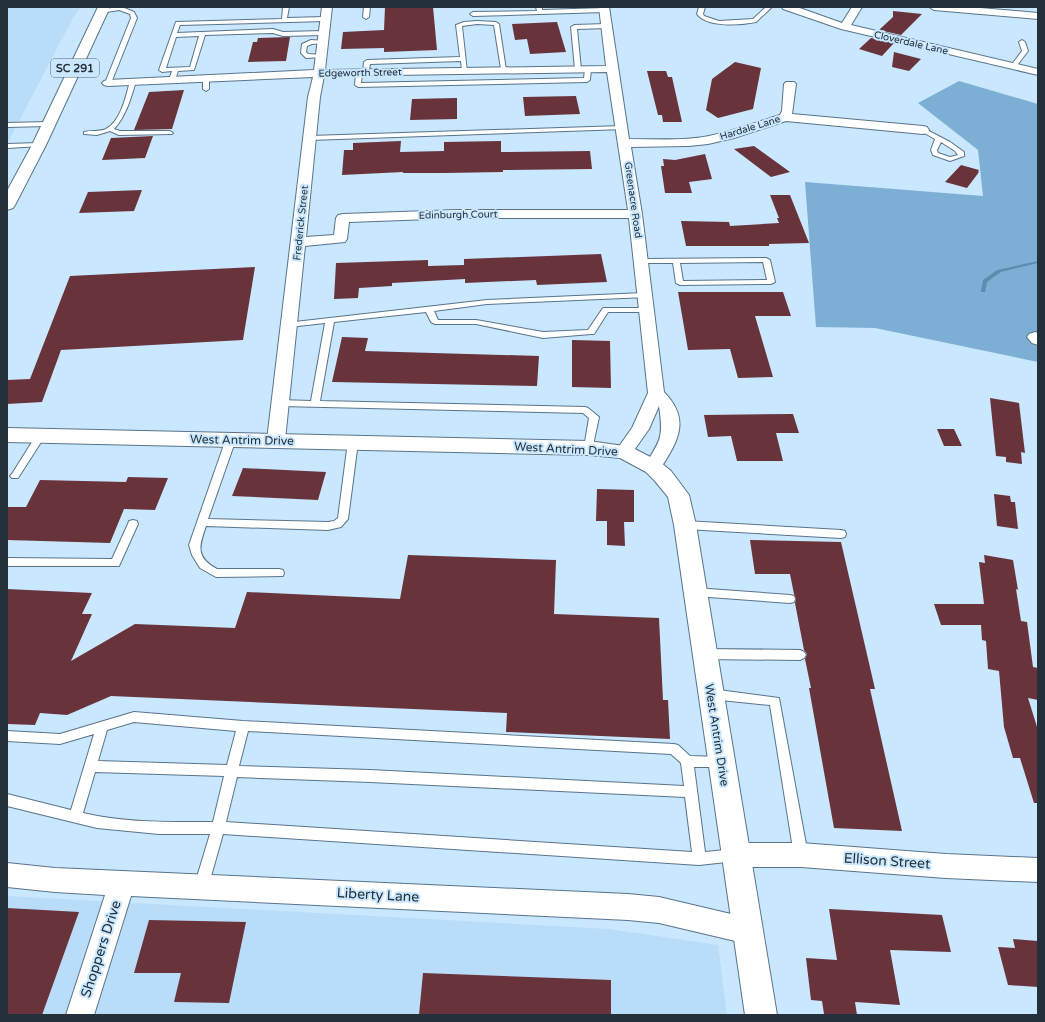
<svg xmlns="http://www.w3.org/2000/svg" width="1045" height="1022" font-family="'Varela Round',sans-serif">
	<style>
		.built { fill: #b9dcf9 }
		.forest { fill: #7dafd5 }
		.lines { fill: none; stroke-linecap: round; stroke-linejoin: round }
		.stream { fill: #5d8eb2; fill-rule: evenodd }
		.building { fill: #68333a }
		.lane-casing { stroke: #597489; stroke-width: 2 }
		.street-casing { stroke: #597489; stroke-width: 2 }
		.secondary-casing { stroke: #597489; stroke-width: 2 }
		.primary-casing { stroke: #597489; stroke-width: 2 }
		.lane { fill: #fff; fill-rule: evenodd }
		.street { fill: #fff; fill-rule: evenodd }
		.secondary { fill: #fff; fill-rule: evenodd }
		.primary { fill: #fff; fill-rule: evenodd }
		.labels { text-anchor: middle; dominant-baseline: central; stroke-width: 4; stroke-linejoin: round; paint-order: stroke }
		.far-street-label { font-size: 10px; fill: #25313a; stroke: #c9e7ff }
		.shield { fill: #c9e7ff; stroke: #566875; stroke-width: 1 }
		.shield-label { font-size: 11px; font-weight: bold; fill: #25313a }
		.street-label { font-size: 12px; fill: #25313a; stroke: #c9e7ff }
		.near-street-label { font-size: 14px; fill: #25313a; stroke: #c9e7ff }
	</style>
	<rect width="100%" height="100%" fill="#c9e7ff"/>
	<!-- built -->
	<path class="built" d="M7 7H81L73 18 7 144Z
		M7 896 609 929 718 945 727 1015H7Z"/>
	<!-- forest -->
	<path class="forest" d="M959 81 1038 104V362L875 328 816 327 805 182 983 196 978 150 918 103Z"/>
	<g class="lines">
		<!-- stream -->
		<path class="stream" d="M1038 261V263L1001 272 987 282 985 292H981V291L983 280 997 270Z"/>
	</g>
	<!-- building -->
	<path class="building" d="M385 7H433L437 50 384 52V48L341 49 343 32 384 30Z
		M893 11 922 14 901 35 879 30 893 17Z
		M557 22 566 52 530 54 527 39 515 40 512 24Z
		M290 37 286 61 248 62 253 42H257L258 38Z
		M871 38 894 43 882 56 859 49Z
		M894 52 921 59 909 71 892 67Z
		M735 62 761 68 753 109 718 118 706 110 712 79Z
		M647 71H666L668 77H672L682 122H663L662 115H658Z
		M184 90 172 129 134 130 149 92Z
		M576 96 580 114 525 116 523 97Z
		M457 98V119L410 120 412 99Z
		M153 136 145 158 102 160 111 138Z
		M401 141 400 152 444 151V142L501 141V152L590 151 592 169 503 170V172L444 173H403V172L342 175 344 150H353V143Z
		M754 146 790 172 771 177 734 149Z
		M705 154 712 179 689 182 692 193H665L661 166H664L663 159 675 160Z
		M961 165 979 170 978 172H979L967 188 945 182Z
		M142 190 134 211 79 213 88 192Z
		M770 195H790L809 243 769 244V246H686L681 221 729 222 730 226 779 223 777 218H779Z
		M601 254 607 282 537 285 536 280 465 283V279L392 283V286L359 288 358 298 334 299 336 263 428 260V266L464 265V259Z
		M255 267 243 340 61 350 42 402 7 404V380L30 379 70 276Z
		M678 292H783L791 316H755L773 377 738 378 730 349 688 350Z
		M342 337 368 338 365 351 539 356 537 386 332 382Z
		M572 340 610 341 611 388 572 387Z
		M990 398 1019 403 1025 453 1021 452 1022 464 1006 462V457L996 456Z
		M793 414 799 433H776L783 461H737L731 436 708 437 704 415Z
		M937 429H954L962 446H944Z
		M243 468 326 472 318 500 232 496Z
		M128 477 168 478 155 510 124 509 110 543 7 540V507H26L40 480 126 482Z
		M597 489 634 490V522H624L625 546 607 545V521H596Z
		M994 494 1010 496 1011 502H1015L1018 529 997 526Z
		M750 540 841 542 875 689H870L902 831 834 828 809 688H811L805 659 807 654 804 650 795 603 796 599 794 594 790 574H755Z
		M408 555 556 560 554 614 659 618 663 700H668L670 739 506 732 507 713 111 696 67 715 40 713 35 725 7 724V589L92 593 82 614H92L71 661 135 624 235 628 247 592 400 599Z
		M984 555 1013 560 1018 590 1016 589 1021 621 1027 622 1033 667 1038 668V700L1028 698 1038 730V803H1034L1020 758H1013L1004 727 999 671 988 669 986 641 982 640 981 625H941L934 604H984L979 562 985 563Z
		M7 908 79 912 42 1015H7Z
		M829 909 942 915 951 952 890 950 900 1005 855 1002 857 1015 824 1014 822 1001 811 1000 806 958 837 960Z
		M149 920 246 922 229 1003 174 1002 181 973H134Z
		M1013 939 1038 941V987L1008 985 998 947 1015 948Z
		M423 973 611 980V1015H419Z"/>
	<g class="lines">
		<!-- lane casing -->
		<g class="lane-casing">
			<path id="lane" d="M116 7H122L134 12 137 18 111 83 108 85 105 83 131 18 130 14 119 10 101 13 98 11Z
				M283 7H289L287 18 325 17 328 19 325 21 180 25 177 33 273 29 283 32 324 31 327 33 324 35 283 36 273 33 205 35 194 70 178 71 175 80 172 82 169 80 172 71 162 72 159 70 176 22 282 19ZM199 36 190 67 166 68 176 37Z
				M364 7H370L369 17 366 19 363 17Z
				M536 7H542V10L605 8 608 10 605 12 473 16 470 14 473 12 537 11Z
				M699 7H705L703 14 704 16 719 21 753 19 766 7H772L756 22C741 25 707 28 697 14Z
				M477 21 496 22 499 24 506 70 501 69 494 25 477 24 462 26 467 72 462 71 461 61 370 64 368 74 363 73 364 62 367 60 460 57 456 25 464 22Z
				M574 25 607 24 610 26 607 28 577 29 581 69 578 71 575 69 571 27Z
				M311 40 325 41V43L312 44 307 46 306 52 308 54 323 55V57L306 58 301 53 302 44Z
				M1022 40 1025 42 1028 51 1015 68H1011L1010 67 1022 51 1019 42Z
				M588 67 591 69 590 80 587 82 358 87 355 85 356 73 359 71 362 73 361 83 584 78 585 69Z
				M206 76 209 78V89L206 91 203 89V78Z
				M133 79 136 81C131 98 126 116 114 129L120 131H170L173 133 172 134 119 135 110 131 97 135 84 134V132C91 130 99 132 106 129 121 121 126 96 130 81Z
				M7 123 48 122 51 124 48 126 7 127Z
				M622 126 624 127V129L310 140 307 138 310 136Z
				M921 129H925L950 142 964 152V156L950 161 933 155 931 150 935 139 921 131ZM941 142 955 151 958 155 950 157 938 153 937 150Z
				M39 143 41 144V146L7 148V144Z
				M766 258 770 260 775 282 771 284 680 285 676 283 673 263H641L637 261 641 259ZM763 262 767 280 683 281 680 263Z
				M644 293 648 295 647 297 487 304 434 311 438 320H476L543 332 588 330 603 308H645L649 310 645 312H608L594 334H591L543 338 476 324H435L431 322 426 312 334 322 320 401 585 407 588 408 599 417 592 450 589 451 584 448 589 418 583 413 280 406 276 403 280 400 311 401 325 323 289 327 285 325 286 323 487 300Z
				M40 433 45 436 18 478H12L10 476 12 474 37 434Z
				M231 436 236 439 208 519 328 522 334 521 338 518 348 442 353 439 358 442 348 519 341 527 328 530 206 526C199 546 195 557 217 569H279L283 570 284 573 283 576 216 577 200 568 192 555 189 545 226 439Z
				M133 520 137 521 138 524 119 566H7V558L112 559 128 524 129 521Z
				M685 521 841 530 845 531 846 534 845 537 841 538 685 529 681 528 680 525 681 522Z
				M695 588 790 595 794 596 795 599 794 602 790 603 695 596 691 595 690 592 691 589Z
				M704 649 800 650 804 652 806 655 804 658 800 660 704 659 700 657 698 654 700 651Z
				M711 689 779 698 808 855 806 859 801 861 796 859 794 855 770 705 711 699 707 697 705 694 707 691Z
				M134 712 243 721 674 744 678 745 690 756 722 757 726 758 728 762 726 766 722 767H694L705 852 736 849 741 851 743 855 741 859 736 861 699 865 223 834 208 887 206 892 201 893 196 892 194 887 210 834H159L97 828 7 806V794L71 810 94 734 60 744 7 741V731L60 734ZM134 722 236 731 227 765 98 761 107 730ZM248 731 671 754 681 763 684 786 370 770 239 766ZM95 772 224 776 213 822C170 822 125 823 83 813ZM237 777 370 782 685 797 692 852 226 822Z"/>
		</g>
		<!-- street casing -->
		<g class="street-casing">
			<path id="street" d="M322 7H332L325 70 606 66 599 7H609L629 139C656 139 684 141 709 136 734 131 757 122 780 115L782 111 784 84 786 82H794L796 84 792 114 923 126 927 127 929 130 927 133 923 134 786 121 734 138 708 144 689 146 631 147 642 214 664 392C692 421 677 442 659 471L653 473 647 471 644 467C660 440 664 439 659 406L649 429 630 456 624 458 618 456 615 452 632 428 648 393 629 218H457L349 222 347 239 345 242 305 246 285 440 282 444 276 446 270 444 267 440 308 97 313 77 108 86 104 85 102 83 104 81 108 80 314 70ZM607 72 628 210H457L343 214 338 215 336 218 334 235 306 237 320 97 324 76Z
				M782 7H797L842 23 852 7H862L851 25 1038 69V75L841 29 783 9Z
				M929 7H969L1038 13V19L934 10Z
				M1035 332 1038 333V345L1032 343 1027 337 1029 334Z
				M736 843H801L946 854 1038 858V882L946 878 801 867H736L727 863 723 855 727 847Z
				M7 863 55 868 628 894 659 897 748 918 757 922 761 931 757 940 748 944 659 923 628 920 131 896 94 1015H66L105 895 55 892 7 887Z"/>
		</g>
		<!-- secondary casing -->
		<g class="secondary-casing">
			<path id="secondary" d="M7 428 589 441 631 447 660 462 671 471 689 495 696 525 777 1015H745L674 525 668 497 655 481 646 472 620 458 589 455 7 442Z"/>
		</g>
		<!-- primary casing -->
		<g class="primary-casing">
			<path id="primary" d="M98 7H110L46 145 15 205 13 208 7 210V191L32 145Z"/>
		</g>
		<!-- lane -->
		<use href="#lane" class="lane"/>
		<!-- street -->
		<use href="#street" class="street"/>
		<!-- secondary -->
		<use href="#secondary" class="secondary"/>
		<!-- primary -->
		<use href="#primary" class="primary"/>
	</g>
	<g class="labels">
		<!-- far-street labels -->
		<g class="far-street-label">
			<text transform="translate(911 43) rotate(13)">Cloverdale Lane</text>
			<text transform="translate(360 73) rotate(-1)">Edgeworth Street</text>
			<text transform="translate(750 128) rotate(-17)">Hardale Lane</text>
			<text transform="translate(633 200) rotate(82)">Greenacre Road</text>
			<text transform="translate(458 215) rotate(-1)">Edinburgh Court</text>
			<text transform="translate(301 223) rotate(-84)">Frederick Street</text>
		</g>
		<!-- shield labels -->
		<rect class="shield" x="51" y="59" width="48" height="18" rx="3"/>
		<g class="shield-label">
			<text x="75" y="68">SC 291</text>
		</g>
		<!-- street labels -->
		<g class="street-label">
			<text transform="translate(242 440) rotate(1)">West Antrim Drive</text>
			<text transform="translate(566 449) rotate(3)">West Antrim Drive</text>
			<text transform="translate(717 735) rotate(81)">West Antrim Drive</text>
		</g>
		<!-- near-street labels -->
		<g class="near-street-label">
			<text transform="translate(887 861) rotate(4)">Ellison Street</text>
			<text transform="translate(378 895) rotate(3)">Liberty Lane</text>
			<text transform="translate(101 949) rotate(-72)">Shoppers Drive</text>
		</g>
	</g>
	<!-- border -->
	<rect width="1045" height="1022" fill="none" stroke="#25313a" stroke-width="16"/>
</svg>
